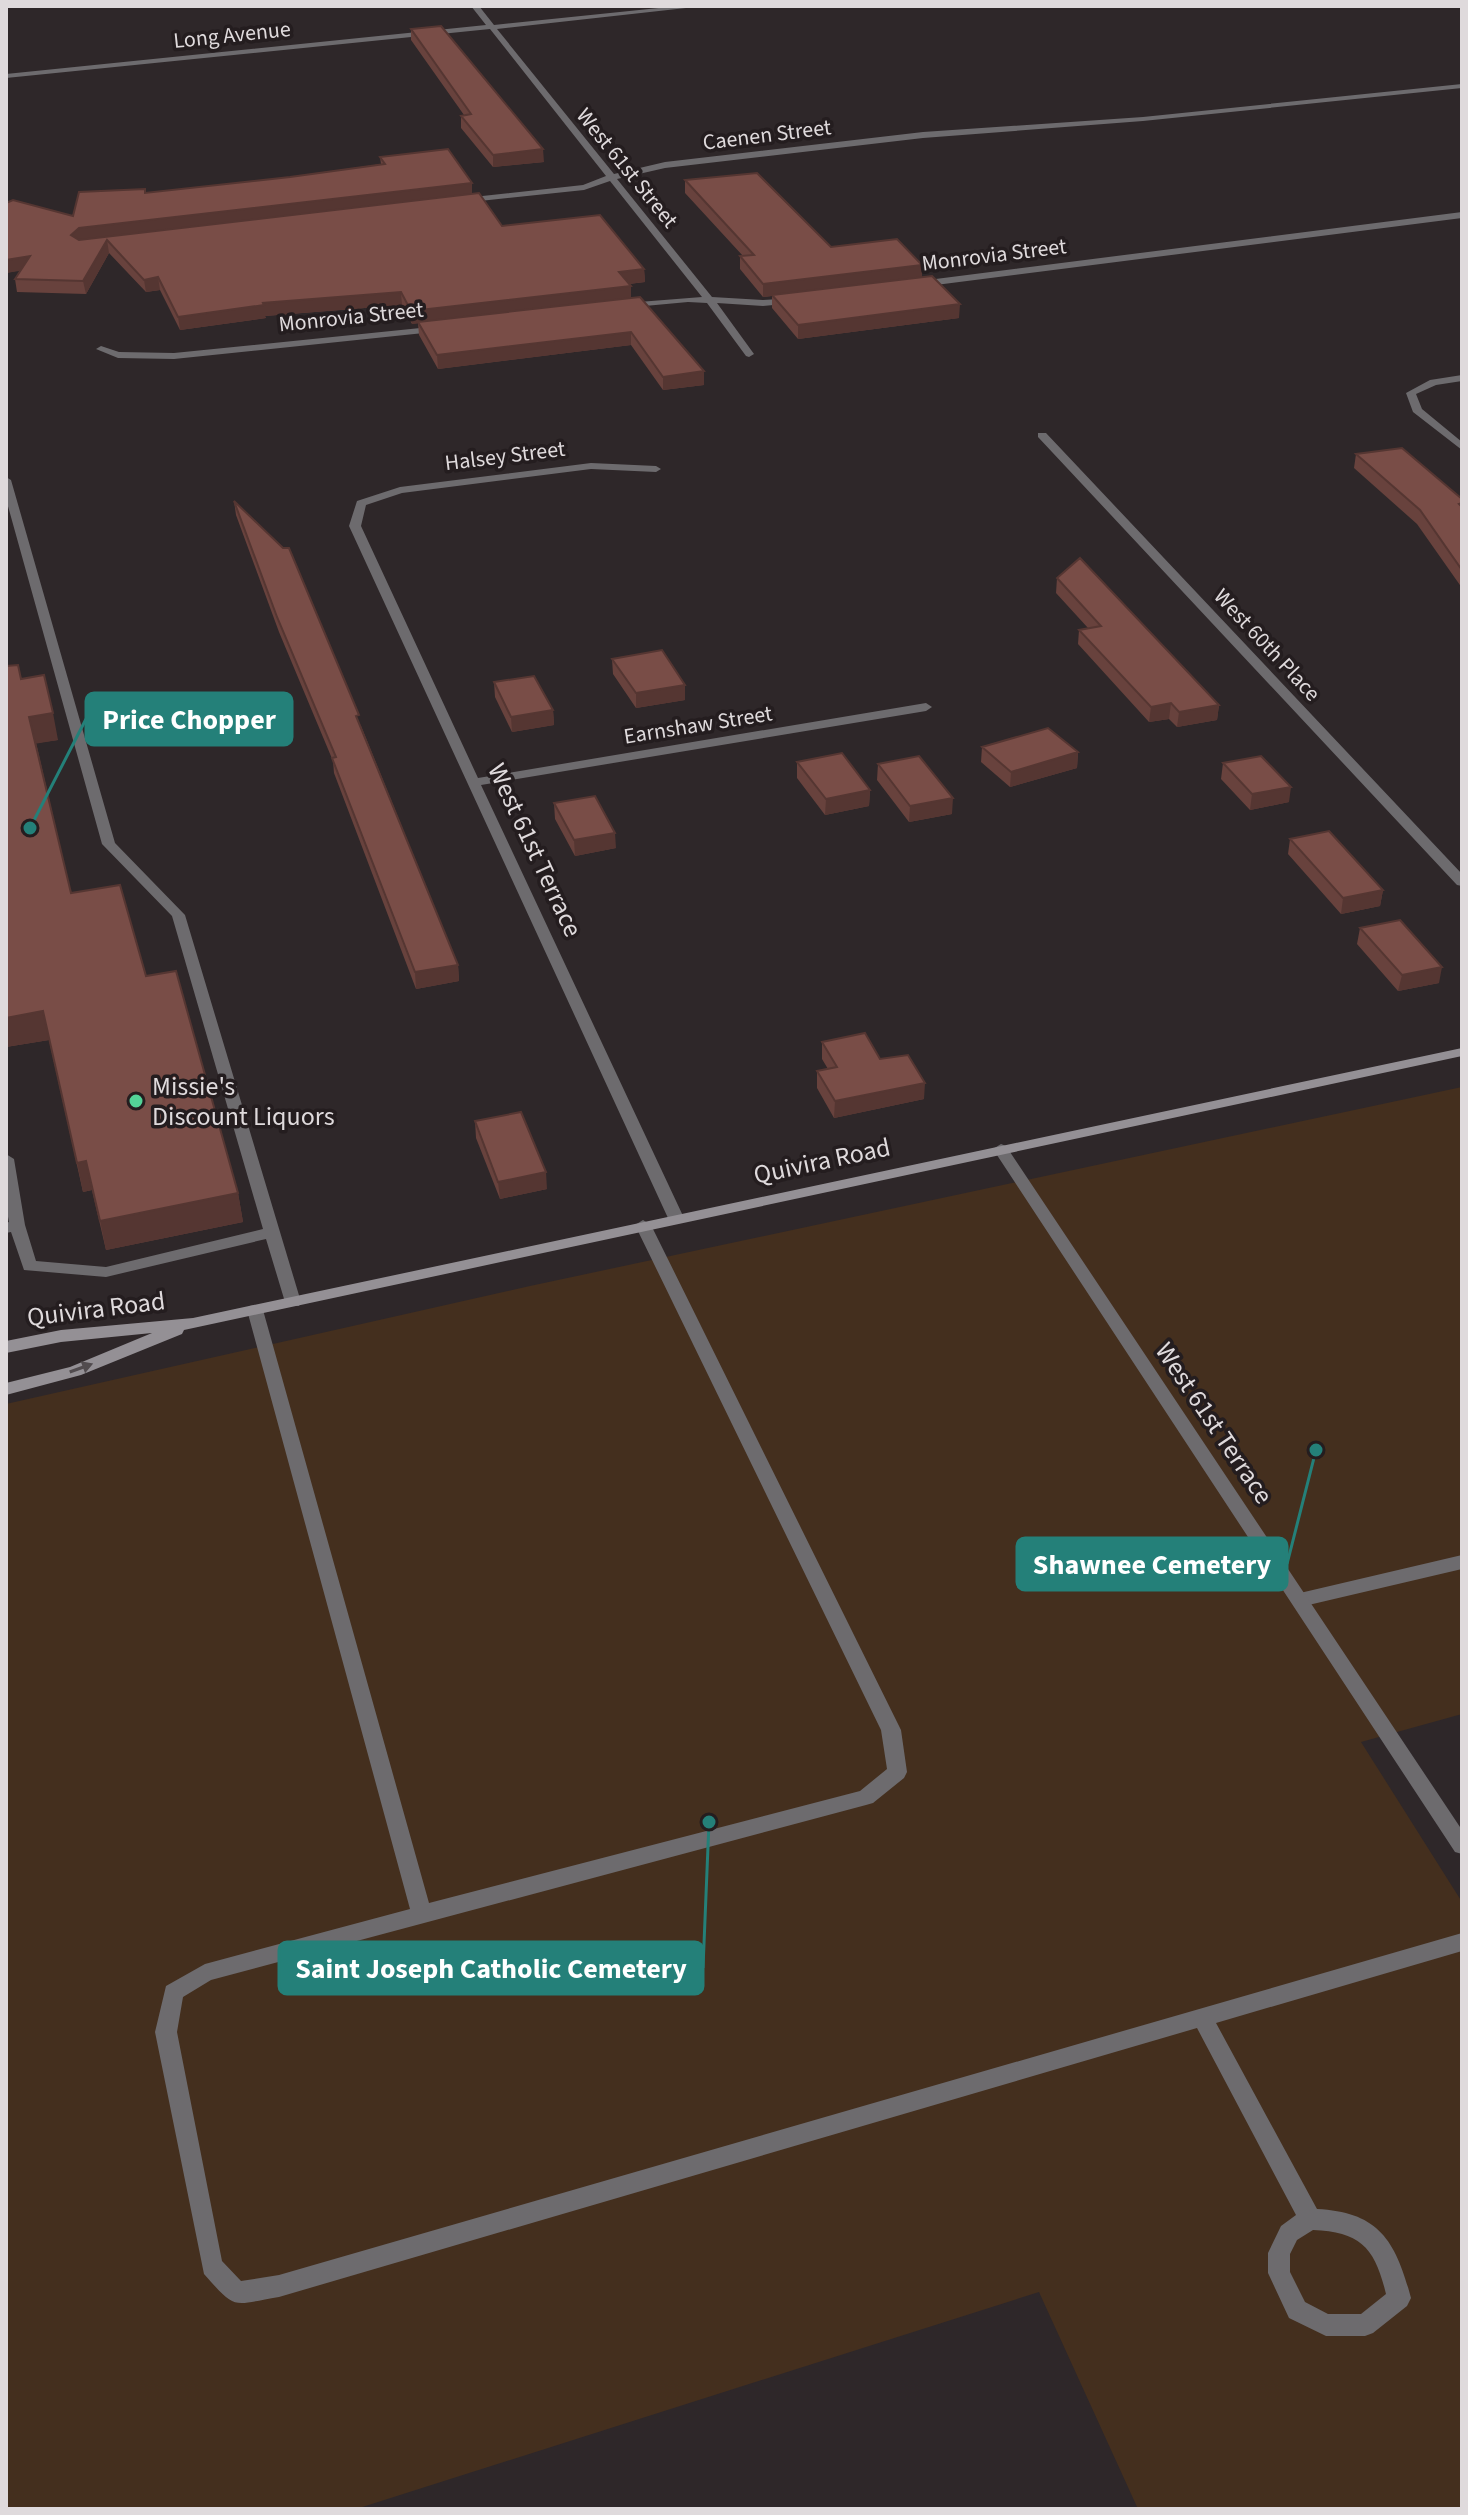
<svg xmlns="http://www.w3.org/2000/svg" width="1468" height="2515" font-family="'Source Sans 3',sans-serif">
	<style>
		.green { fill: #442f1e }
		.lines { fill: none; stroke-linecap: round; stroke-linejoin: round }
		.lane { fill: #6d6b6e; fill-rule: evenodd }
		.street { fill: #6d6b6e; fill-rule: evenodd }
		.secondary { fill: #949095; fill-rule: evenodd }
		.wall { fill: #68423d }
		.shaded-wall { fill: #553632 }
		.building { fill: #794d47; stroke: #553632; stroke-width: 2 }
		.oneway { fill: #514b4e }
		.poi-dot { fill: #53d397; stroke: #241d1f; stroke-width: 3 }
		.labels { text-anchor: middle; dominant-baseline: central; stroke-width: 7; stroke-linejoin: round; paint-order: stroke }
		.far-street-label { font-size: 22px; fill: #dfdadc; stroke: #241d1f }
		.street-label { font-size: 26px; fill: #dfdadc; stroke: #241d1f }
		.poi-label { font-size: 26px; fill: #dfdadc; stroke: #241d1f; text-anchor: start }
		.leader { fill: none; stroke: #248079; stroke-width: 3 }
		.callout-dot { fill: #248079; stroke: #241d1f; stroke-width: 3 }
		.callout { fill: #248079; stroke: #248079; stroke-width: 3 }
		.callout-label { font-size: 28px; text-anchor: middle; font-weight: bold; fill: #fff }
	</style>
	<rect width="100%" height="100%" fill="#2e2729"/>
	<!-- green -->
	<path class="green" d="M1462 1087V1714L1361 1742 1462 1902V2509H1138L1039 2292 356 2509H6V1404L530 1286Z"/>
	<g class="lines">
		<!-- lane -->
		<path class="lane" d="M6 477 11 480 115 843 185 915 301 1302 299 1306H287L285 1302 266 1239 106 1277 24 1270 11 1232 6 1233V1223L9 1222 6 1206V1154L14 1159 25 1225 36 1261 106 1267 263 1229 172 916 102 844 6 499Z
			M643 1220 651 1225 901 1730 907 1772 904 1778 873 1803 866 1805 211 1980 183 1997 177 2032 222 2261 241 2281 279 2275 1462 1933V1951L1216 2023 1317 2209C1379 2212 1396 2241 1411 2298L1407 2306 1373 2333 1365 2336H1326L1289 2318 1268 2273V2253L1281 2226 1296 2215 1197 2028 279 2297C231 2305 237 2311 204 2274L155 2032 166 1986 205 1964 410 1909 247 1310 249 1306 255 1305 263 1310 429 1903 860 1791 887 1769 881 1730 635 1225ZM1313 2230C1361 2232 1375 2248 1386 2294L1361 2314H1328L1305 2302 1290 2272V2254L1297 2240Z
			M1462 1555V1569L1300 1607 1294 1605 1291 1600 1294 1595 1300 1593Z"/>
		<!-- street -->
		<path class="street" d="M471 6H479L494 25 678 6H704L497 29 614 174 665 162 923 132 1143 117 1462 84V88L1143 121 923 138 665 168 617 179 712 297 763 300 797 298V302L794 303 763 306 717 303 754 354 749 357 746 356 707 303 688 302 623 308V304L626 303 702 297 610 181 584 190 461 203V199L464 198 583 185 606 176 490 29 6 78V74L486 25Z
			M1462 212V218L920 287 915 284 920 281Z
			M440 326 443 327V331L174 359 118 358 96 349 101 346 119 352 174 353Z
			M1462 375V381L1436 385 1416 394 1422 409 1462 442V450L1413 412 1406 393 1430 380Z
			M1038 433H1046L1462 874V886L1457 885 1038 437Z
			M591 463 656 466 661 469 656 472 591 469 402 493 366 505 361 526 478 778 926 703 932 707 926 711 481 785 684 1218 676 1223 668 1218 349 526 357 501 400 487Z
			M1001 1144 1006 1146 1462 1830V1854L1455 1852 993 1149Z"/>
		<!-- secondary -->
		<path class="secondary" d="M1462 1048V1056L184 1330 182 1334 81 1375 6 1395V1383L70 1367 152 1333 61 1342 6 1353V1341L61 1330 193 1318Z"/>
	</g>
	<!-- wall -->
	<path class="wall" d="M411 29 544 162 493 167 461 128V116L464 115 411 40Z
		M380 157 472 183V194L502 226 644 269 645 282 629 284 631 286V298L704 371V385L663 390 631 345 438 369 419 335 418 323 412 324 402 305 265 316 266 318 180 330 160 290 146 292 109 253 86 294 17 292 15 279 21 270 6 273V203L73 216 145 189 146 193 290 177 381 164Z
		M685 180 831 247 922 277 959 318 798 339 772 308V296L763 297 740 269V256H743L685 193Z
		M1356 454 1462 499V588L1417 524 1354 468Z
		M234 501 361 726 458 965 459 981 416 989 334 773 333 761 279 632 236 515Z
		M1057 578 1219 705 1217 720 1177 727 1169 719 1149 722 1078 644 1079 630 1088 628 1056 593Z
		M612 659 685 700 636 708 613 674Z
		M6 666 21 679 58 740 36 743 71 893 146 976 238 1193 243 1222 106 1250 92 1190 83 1192 49 1040 6 1047Z
		M494 682 553 710 554 725 512 732 495 697Z
		M982 747 1078 752 1077 768 1010 787 981 762Z
		M797 762 870 790 869 806 825 815 797 778Z
		M1223 763 1289 802 1250 810 1221 779Z
		M878 764 952 814 909 822 877 780Z
		M554 803 616 848 575 856 555 819Z
		M1290 839 1383 890 1380 906 1341 914 1288 854Z
		M1360 928 1439 983 1398 991 1357 944Z
		M822 1042 880 1059 924 1099 834 1118 817 1088V1071L828 1069 822 1059Z
		M475 1121 547 1189 500 1199 476 1138Z"/>
	<!-- shaded-wall -->
	<path class="shaded-wall" d="M543 149 544 162 493 167V155Z
		M472 183V195L81 241 71 235 79 228Z
		M107 240 109 253 86 294 83 281Z
		M30 256 32 269 6 273V260Z
		M922 265V278L763 297V284Z
		M644 269 645 282 619 285V272Z
		M158 277 160 290 146 292 144 280Z
		M631 286V299L412 324 411 311Z
		M401 292 402 305 265 316 266 318 180 330 178 317 263 303Z
		M960 304 959 318 798 339V325Z
		M631 332V345L438 369 437 355Z
		M704 371V385L663 390V377Z
		M685 685V700L636 708V693Z
		M1171 703 1169 719 1149 722 1151 707Z
		M1219 705 1217 720 1177 727 1179 712Z
		M553 710 554 725 512 732 511 717Z
		M53 713 58 740 34 744 29 717Z
		M1078 752 1077 768 1010 787 1011 772Z
		M1291 787 1289 802 1250 810 1252 794Z
		M870 790 869 806 825 815 826 799Z
		M953 798 952 814 909 822 910 806Z
		M615 833 616 848 575 856 574 840Z
		M1383 890 1380 906 1341 914 1343 898Z
		M458 965 459 981 416 989 415 972Z
		M1442 967 1439 983 1398 991 1402 975Z
		M43 1011 49 1040 6 1047V1018Z
		M925 1083 924 1099 834 1118 835 1101Z
		M86 1161 92 1190 83 1192 77 1163Z
		M546 1172 547 1189 500 1199 498 1182Z
		M238 1193 243 1222 106 1250 100 1221Z"/>
	<!-- building -->
	<path class="building" d="M441 26 543 149 493 155 461 116 471 114 411 29Z
		M448 149 472 183 79 228 71 235 79 240 479 193 502 226 600 215 644 269 619 272 631 286 411 311 401 292 263 303 264 305 178 317 158 277 144 280 107 240 83 281 15 279 30 256 6 260V203L13 200 73 216 79 192 145 189V193L290 177 385 164 380 157Z
		M757 173 831 247 897 239 922 265 763 284 740 256 754 255 685 180Z
		M932 276 960 304 798 325 772 295Z
		M640 297 704 371 663 377 631 332 437 355 418 322Z
		M1402 448 1462 499V503L1459 504 1462 507V570L1420 510 1356 454Z
		M234 501 283 548H289L359 715 356 716 458 965 415 972 332 758 336 757 277 617Z
		M1080 558 1219 705 1179 712 1171 703 1151 707 1079 630 1101 626 1057 578Z
		M662 650 685 685 636 693 612 659Z
		M18 665 21 679 44 675 53 713 29 717 71 893 120 885 146 976 176 971 238 1193 100 1221 86 1161 77 1163 43 1011 6 1018V666Z
		M534 676 553 710 511 717 494 682Z
		M1048 728 1078 752 1011 772 982 747Z
		M842 753 870 790 826 799 797 762Z
		M919 756 953 798 910 806 878 764Z
		M1261 756 1291 787 1252 794 1223 763Z
		M595 796 615 833 574 840 554 803Z
		M1329 831 1383 890 1343 898 1290 839Z
		M1400 920 1442 967 1402 975 1360 928Z
		M865 1033 880 1059 908 1055 925 1083 835 1101 817 1071 837 1067 822 1042Z
		M521 1112 546 1172 498 1182 475 1121Z"/>
	<!-- one-way arrows -->
	<defs><path id="oneway-solid" d="M-6-.8H1V-3.2L6.5 0L1 3.2V.8H-6Z" transform="scale(2)"/></defs>
	<use class="oneway" href="#oneway-solid" transform="translate(81 1368) rotate(-20)"/>
	<!-- markers -->
	<circle class="poi-dot" cx="136" cy="1101" r="8"/>
	<g class="labels">
		<!-- far-street labels -->
		<g class="far-street-label">
			<text transform="translate(232 35) rotate(-6)">Long Avenue</text>
			<text transform="translate(767 135) rotate(-7)">Caenen Street</text>
			<text transform="translate(627 168) rotate(51)">West 61st Street</text>
			<text transform="translate(994 255) rotate(-7)">Monrovia Street</text>
			<text transform="translate(351 317) rotate(-6)">Monrovia Street</text>
			<text transform="translate(505 456) rotate(-7)">Halsey Street</text>
			<text transform="translate(1267 645) rotate(47)">West 60th Place</text>
			<text transform="translate(698 725) rotate(-9)">Earnshaw Street</text>
		</g>
		<!-- street labels -->
		<g class="street-label">
			<text transform="translate(535 850) rotate(65)">West 61st Terrace</text>
			<text transform="translate(822 1161) rotate(-12)">Quivira Road</text>
			<text transform="translate(96 1309) rotate(-7)">Quivira Road</text>
			<text transform="translate(1214 1423) rotate(56)">West 61st Terrace</text>
		</g>
		<!-- poi labels -->
		<g class="poi-label">
			<text x="152" y="1086">Missie's<tspan x="152" dy="30">Discount Liquors</tspan></text>
		</g>
	</g>
	<!-- callouts -->
	<path class="leader" d="M30 828L86 719M1316 1450L1287 1564M709 1822L703 1968"/>
	<g class="callout-dot">
		<circle cx="30" cy="828" r="8"/>
		<circle cx="1316" cy="1450" r="8"/>
		<circle cx="709" cy="1822" r="8"/>
	</g>
	<g class="callout">
		<rect x="86" y="693" width="206" height="52" rx="8"/>
		<rect x="1017" y="1538" width="270" height="52" rx="8"/>
		<rect x="279" y="1942" width="424" height="52" rx="8"/>
	</g>
	<g class="callout-label">
		<text x="189" y="729">Price Chopper</text>
		<text x="1152" y="1574">Shawnee Cemetery</text>
		<text x="491" y="1978">Saint Joseph Catholic Cemetery</text>
	</g>
	<!-- border -->
	<rect width="1468" height="2515" fill="none" stroke="#dfdadc" stroke-width="16"/>
</svg>
